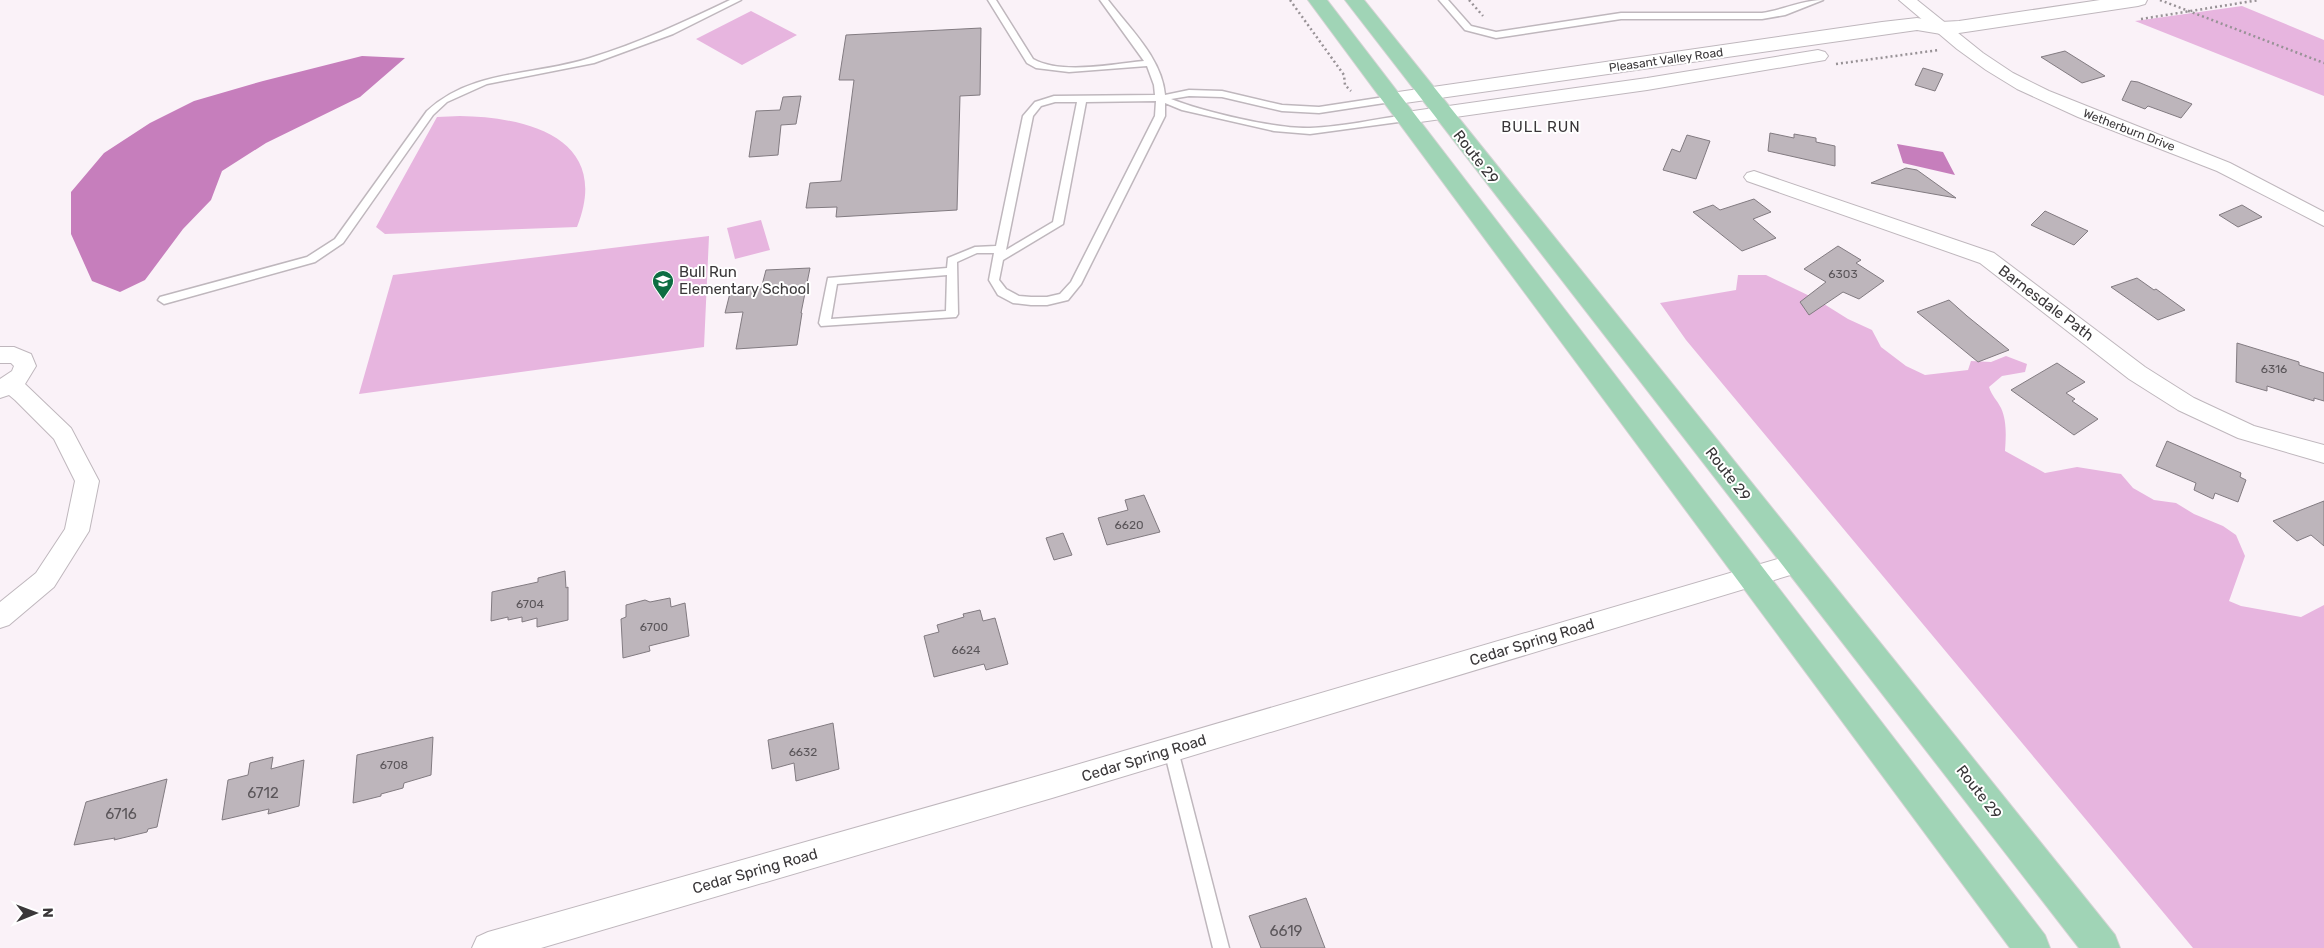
<svg xmlns="http://www.w3.org/2000/svg" width="2324" height="948" font-family="Rubik,sans-serif">
	<style>
		.green { fill: #e7b5df }
		.water { fill: #c67ebc }
		.building { fill: #bdb5bb; stroke: #827b81 }
		.lines { fill: none; stroke-linecap: round; stroke-linejoin: round }
		.service-casing { stroke: #bfb7bd; stroke-width: 3 }
		.minor-casing { stroke: #bfb7bd; stroke-width: 2 }
		.secondary-casing { stroke: #bfb7bd; stroke-width: 2 }
		.primary-casing { stroke: #d4d3d3; stroke-width: 2 }
		.path { stroke: #989296; stroke-width: 2.5; stroke-dasharray: 2 3; stroke-linecap: butt }
		.service { fill: #fff; fill-rule: evenodd }
		.minor { fill: #fff; fill-rule: evenodd }
		.secondary { fill: #fff; fill-rule: evenodd }
		.primary { fill: #a0d4b6; fill-rule: evenodd }
		.labels { text-anchor: middle; dominant-baseline: central; stroke-width: 4; stroke-linejoin: round; paint-order: stroke }
		.far-street-label { font-size: 12px; fill: #3a3739; stroke: #fff }
		.number-label { font-size: 12px; fill: #5b565a }
		.far-quarter-label { font-size: 15px; letter-spacing: 1px; fill: #3a3739; stroke: #fff }
		.street-label { font-size: 15px; fill: #3a3739; stroke: #fff }
		.poi-label { font-size: 15px; fill: #3a3739; stroke: #fff; text-anchor: start }
		.near-number-label { font-size: 15px; fill: #5b565a }
	</style>
	<rect width="100%" height="100%" fill="#faf2f8"/>
	<!-- green -->
	<path class="green" d="M2242 6 2324 40V96L2135 21Z
		M751 11 797 35 742 65 696 39Z
		M460 116C529 117 612 139 577 227L385 234 376 227 437 117Z
		M761 220 770 250 735 259 727 228Z
		M709 236 704 347 359 394 393 275Z
		M1738 275H1766L1816 299 1848 319 1872 330 1881 347 1906 366 1925 375 1968 370 1971 361 1991 362 2006 356 2027 364 2025 372 2002 376 1989 387C1992 396 1997 400 2001 408 2007 421 2006 437 2005 451L2045 473 2077 467 2121 474 2133 488 2154 500 2176 503 2194 514 2223 526 2236 535 2245 556 2229 601 2241 606 2301 617 2324 605V948H2193L1686 340 1660 303 1736 290Z"/>
	<!-- water -->
	<path class="water" d="M362 56 405 58 360 97 266 143 222 171 211 200 183 229 145 280 120 292 92 281 71 234V192L104 153 150 123 194 101 263 81Z
		M1897 144 1943 152 1955 175 1903 163Z"/>
	<!-- building -->
	<path class="building" d="M981 28 980 95 960 96 957 210 836 217 837 207 806 208 810 183 841 181 854 80H839L846 35Z
		M2065 51 2105 76 2082 83 2041 57Z
		M1923 68 1943 74 1935 91 1915 85Z
		M2131 81 2138 82 2192 104 2181 118 2148 106 2145 109 2122 100Z
		M801 96 796 124 781 125 778 155 749 157 756 111 780 110 783 97Z
		M1770 133 1794 138V134L1816 138V142L1835 146V166L1768 151Z
		M1687 135 1710 141 1696 179 1663 170 1672 149 1680 152Z
		M1906 168 1917 170 1956 198 1871 183Z
		M1754 199 1771 212 1753 219 1776 238 1742 251 1693 212 1713 205 1720 210Z
		M2242 205 2262 217 2238 227 2219 215Z
		M2045 211 2088 231 2074 245 2031 225Z
		M1838 246 1861 260 1856 263 1884 281 1859 299 1843 292 1809 315 1800 302 1826 282 1804 269Z
		M810 268 801 313H802L797 345 736 349 743 312 725 313 731 289H761L766 270Z
		M2137 278 2154 290 2156 289 2185 310 2158 320 2111 287Z
		M1949 300 1967 316 2009 350 1978 362 1917 312Z
		M2237 343 2299 362V365L2324 373V401L2314 398V401L2267 386V391L2236 382Z
		M2057 363 2085 382 2066 393 2075 399 2072 401 2098 419 2074 435 2011 390Z
		M2167 441 2241 473 2240 477 2246 480 2238 502 2215 493 2213 499 2194 490 2196 483 2156 466Z
		M1144 495 1160 532 1107 545 1098 518 1128 510 1125 500Z
		M2324 501V546L2311 535 2297 541 2273 521Z
		M1063 533 1072 555 1054 560 1046 538Z
		M565 571 566 588 568 587V620L537 627V618L522 622V617L508 620V617L491 621 492 592 538 582V578Z
		M670 598 671 607 685 603 689 636 649 646 650 651 623 658 621 619 626 617V605L645 600 650 602Z
		M980 610 983 621 995 618 1008 664 986 670 984 664 934 677 924 636 939 632 937 625 964 617 963 614Z
		M833 723 839 769 796 781 794 763 772 769 768 740Z
		M433 737 431 775 404 783 403 788 381 794V796L353 803 357 755Z
		M273 757 271 769 304 760 299 806 268 814 269 809 222 820 228 780 248 775 250 763Z
		M167 779 157 827 148 829 147 832 114 840 115 838 74 845 86 802Z
		M1306 898 1325 948H1261L1249 916Z"/>
	<g class="lines">
		<!-- service casing -->
		<g class="service-casing">
			<path id="service" d="M730 0H741L673 34 594 63 487 84 447 102 433 115 343 243 315 262 164 304 158 300 160 297 307 257 335 239 427 111C472 69 534 76 590 58 639 43 684 22 730 0Z
				M988 0H996L1033 59C1062 75 1112 64 1144 61L1100 0H1108C1129 28 1162 58 1165 95L1189 90 1222 91 1282 105 1319 107 1391 96 1396 99 1391 102 1319 113 1282 111 1222 97 1189 96 1171 99C1204 112 1276 129 1310 128 1342 127 1375 119 1406 115L1411 118 1406 121 1310 134 1274 131 1182 110 1165 103V116L1081 284 1068 300 1047 305H1031L1013 303 998 295 989 280 994 253H977L957 262 958 314 956 317 821 326 819 323 828 278 947 268 948 258 975 247 996 246 1023 116 1035 102 1054 96 1155 95 1154 85 1147 66 1069 72 1036 68 1027 63ZM1156 101 1155 116 1071 282 1060 294 1047 297H1031L1019 296 1006 289 999 280 1003 260 1063 224 1086 102ZM1055 102H1077L1053 222 1006 250 1033 116 1041 106ZM947 275 946 311 831 319 837 284Z
				M1439 0H1448L1471 26 1496 32 1621 13H1762C1783 10 1802 0 1823 0L1785 15 1762 19H1621L1496 38 1465 30Z
				M1171 743 1176 745 1178 750 1229 948H1213L1164 750 1166 745Z"/>
		</g>
		<!-- minor casing -->
		<g class="minor-casing">
			<path id="minor" d="M1899 0H1917L1983 53 2013 73 2049 91 2230 163 2324 212V226L2217 171 2078 117 2017 89 1986 70 1957 49Z
				M1754 171 1994 253 2145 367 2194 398 2254 426 2324 445V463L2238 438 2178 410 2129 379 1980 263 1747 181 1744 177 1747 173Z
				M0 347H14L31 354 36 366 25 384 71 428 99 481 89 531 54 587 9 625 0 628V602L36 573 65 529 75 481 54 439 15 400 9 395 0 398V379L12 371 14 366 11 363H0Z
				M1798 553 1807 556 1811 563 1807 570 1052 798 541 948H472L477 937 488 932 1052 772Z"/>
		</g>
		<!-- secondary casing -->
		<g class="secondary-casing">
			<path id="secondary" d="M2100 0H2147L2145 4 2138 6 1959 33 1941 34 1917 30 1391 105 1384 103 1381 99 1384 95 1391 93 1882 22 1917 18 1941 22 1959 21Z
				M1818 50 1825 52 1828 56 1825 60 1647 90 1406 124 1399 122 1395 118 1399 114 1406 112 1647 78Z"/>
		</g>
		<!-- primary casing -->
		<g class="primary-casing">
			<path id="primary" d="M1308 0H1327L2045 935 2050 948H2010Z
				M1345 0H1364L2115 935 2120 948H2079Z"/>
		</g>
		<!-- path -->
		<path class="path" d="M1290 0 1344 75 1345 85 1351 91
			M1469 0 1483 16
			M2160 0 2324 63
			M2141 19 2259 0
			M1836 64 1939 50"/>
		<!-- service -->
		<use href="#service" class="service"/>
		<!-- minor -->
		<use href="#minor" class="minor"/>
		<!-- secondary -->
		<use href="#secondary" class="secondary"/>
		<!-- primary -->
		<use href="#primary" class="primary"/>
	</g>
	<!-- icons -->
	<defs>
		<g id="school-pin" transform="scale(1.125)"><path d="M0 17L-7.5 6A9.5 9.5 0 1 1 7.5 6Z" fill="#0d6d42" stroke="#fff"/><path d="M0-5L7-2L0 1L-7-2ZM-4 1L0 2.5L4 1V4Q0 6-4 4Z" fill="#fff"/></g>
	</defs>
	<g fill-rule="evenodd">
		<use href="#school-pin" x="663" y="281"/>
	</g>
	<g class="labels">
		<!-- far-street labels -->
		<g class="far-street-label">
			<text transform="translate(1666 60) rotate(-8)">Pleasant Valley Road</text>
			<text transform="translate(2129 130) rotate(21)">Wetherburn Drive</text>
		</g>
		<!-- number labels -->
		<g class="number-label">
			<text x="1843" y="274">6303</text>
			<text x="2274" y="369">6316</text>
			<text x="1129" y="525">6620</text>
			<text x="530" y="604">6704</text>
			<text x="654" y="627">6700</text>
			<text x="966" y="650">6624</text>
			<text x="803" y="752">6632</text>
			<text x="394" y="765">6708</text>
		</g>
		<!-- far-quarter labels -->
		<g class="far-quarter-label">
			<text x="1541" y="127">BULL RUN</text>
		</g>
		<!-- street labels -->
		<g class="street-label">
			<text transform="translate(1476 157) rotate(52)">Route 29</text>
			<text transform="translate(2046 303) rotate(37)">Barnesdale Path</text>
			<text transform="translate(1728 474) rotate(52)">Route 29</text>
			<text transform="translate(1532 642) rotate(-17)">Cedar Spring Road</text>
			<text transform="translate(1144 758) rotate(-17)">Cedar Spring Road</text>
			<text transform="translate(1979 792) rotate(52)">Route 29</text>
			<text transform="translate(755 871) rotate(-16)">Cedar Spring Road</text>
		</g>
		<!-- poi labels -->
		<g class="poi-label">
			<text x="679" y="272">Bull Run<tspan x="679" dy="17">Elementary School</tspan></text>
		</g>
		<!-- near-number labels -->
		<g class="near-number-label">
			<text x="263" y="793">6712</text>
			<text x="121" y="814">6716</text>
			<text x="1286" y="931">6619</text>
		</g>
	</g>
	<!-- north arrow -->
	<g transform="translate(35 913) rotate(89)" stroke="#ffffff" stroke-width="4" paint-order="stroke">
	<path d="M0-4L9 19L0 12L-9 19Z" fill="#3a3739"/>
	<text y="-8" font-size="14" font-weight="bold" text-anchor="middle" fill="#3a3739">N</text>
	</g>
</svg>
